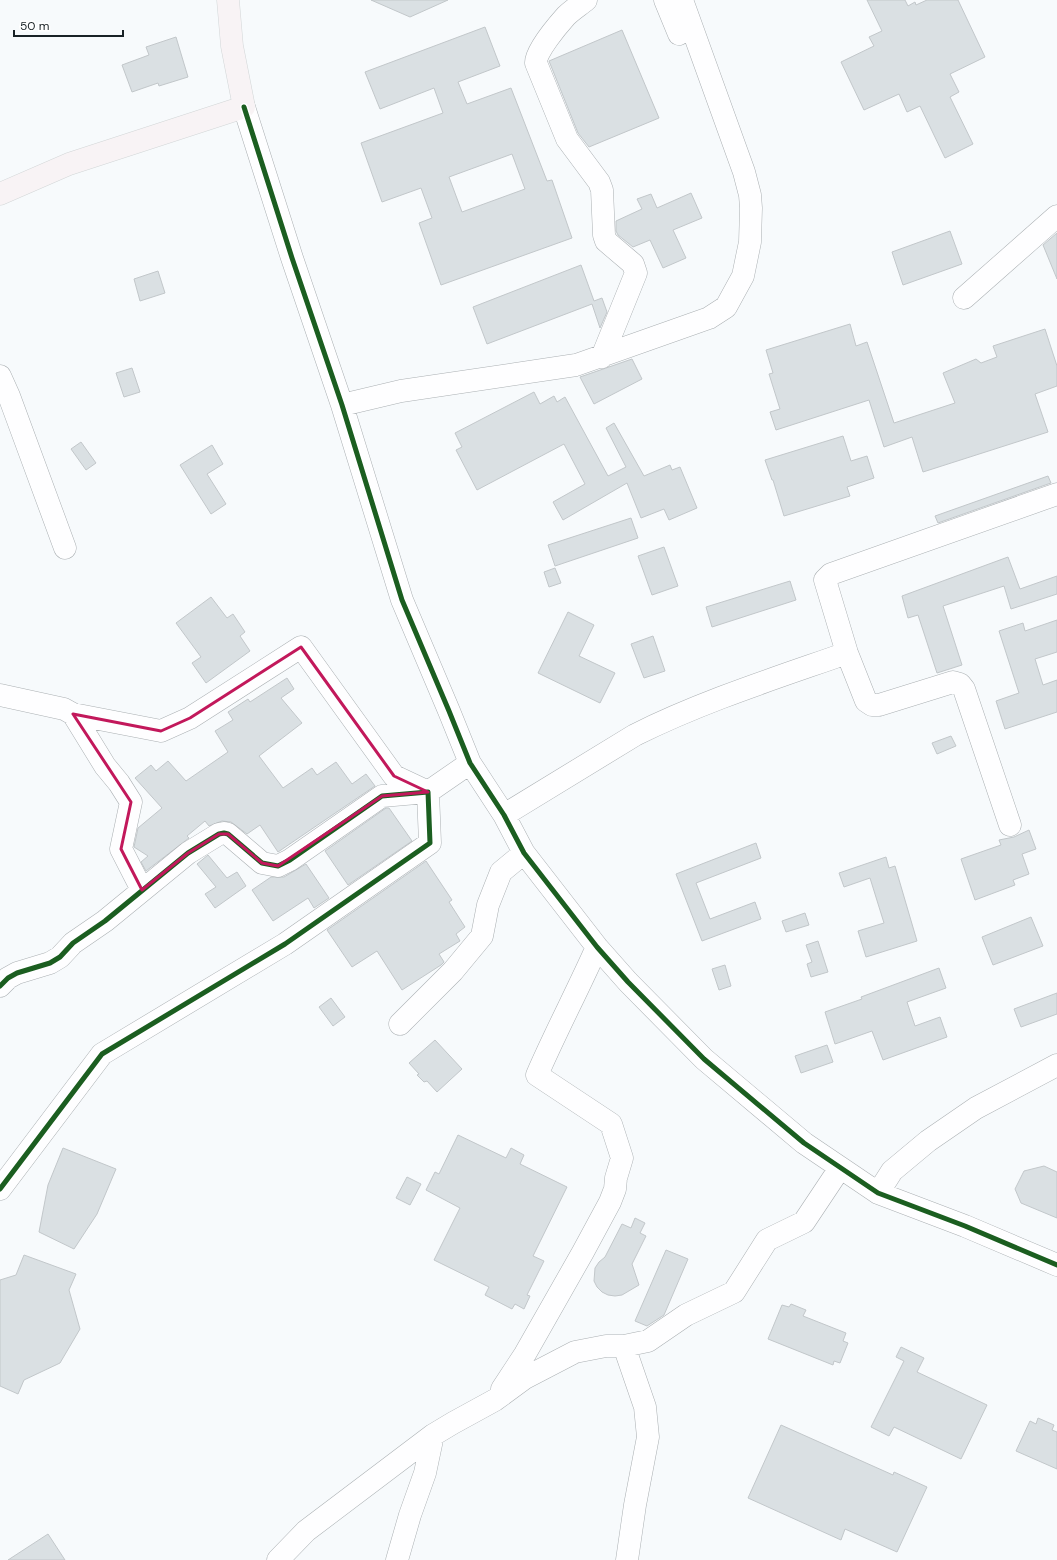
<svg xmlns="http://www.w3.org/2000/svg" width="1057" height="1560" font-family="'DM Sans',sans-serif">
	<style>
		.building { fill: #dae0e3; stroke: #c2c7ca; fill-rule: evenodd }
		.lines { fill: none; stroke-linecap: round; stroke-linejoin: round }
		.minor-casing { stroke: #abb0b3; stroke-width: 23 }
		.major-casing { stroke: #d2d6d7; stroke-width: 23 }
		.minor { stroke: #fefeff; stroke-width: 22 }
		.major { stroke: #f8f3f5; stroke-width: 22 }
		.cycleway-casing { stroke: #fff; stroke-width: 8 }
		.cycleway { stroke: #1b5e20; stroke-width: 5 }
		.marked { fill: none; stroke: #c2185b; stroke-width: 3; stroke-linejoin: round }
	</style>
	<rect width="100%" height="100%" fill="#f7fafc"/>
	<!-- building -->
	<path class="building" d="M371 0H448L410 17Z
		M867 0H905L908 6 915 2 916 5 927 0H958L985 57 950 74 959 92 950 97 973 144 945 158 920 106 907 112 899 94 864 110 841 62 874 46 869 37 882 31Z
		M485 27 500 66 458 82 467 104 511 88 547 181 552 180 572 238 441 285 419 223 432 218 421 188 382 202 361 143 443 113 434 88 380 109 365 72ZM512 154 525 189 462 212 449 177Z
		M622 30 659 118 589 147 578 133 549 61Z
		M176 37 188 77 159 86 158 83 132 92 122 65 149 55 146 47Z
		M691 193 702 218 673 230 686 258 663 268 650 240 633 247 618 235 616 231V221L642 209 637 199 651 194 657 208Z
		M950 231 962 264 903 285 892 252Z
		M1057 233V279L1043 245Z
		M581 265 594 301 602 298 607 312 600 328 592 304 487 344 473 307Z
		M158 271 165 293 140 301 134 279Z
		M850 324 856 346 867 342 894 423 955 403 943 373 976 359 981 363 997 357 993 346 1045 329 1057 366V386L1035 394 1048 432 923 472 912 437 884 447 869 400 776 430 770 412 780 409 769 374 773 373 766 350Z
		M632 359 642 379 594 404 580 377Z
		M132 368 140 392 124 397 116 373Z
		M534 392 540 404 554 396 557 402 565 397 608 476 626 467 606 428 614 423 644 476 670 465 672 470 680 467 697 508 669 520 664 509 641 518 627 483 563 520 553 502 585 484 564 444 477 490 456 450 462 447 455 433Z
		M843 436 851 461 867 456 874 478 847 487 850 496 784 516 773 480H772L765 460Z
		M81 442 96 463 86 470 71 449Z
		M212 445 223 464 207 474 226 504 211 514 180 465Z
		M1048 476 1051 483 938 523 935 516Z
		M631 518 638 538 555 566 548 545Z
		M664 547 678 586 652 595 638 556Z
		M1008 557 1020 589 1057 576V594L1011 609 1004 586 943 606 962 665 937 673 918 615 908 618 902 596Z
		M555 568 561 583 549 587 544 572Z
		M790 581 796 600 712 627 706 607Z
		M211 597 227 618 233 614 245 632 240 636 250 651 206 683 192 663 201 657 176 623Z
		M568 612 594 625 579 656 615 673 600 703 538 673Z
		M1057 620V652L1035 659 1043 685 1057 680V712L1005 729 996 701 1019 693 999 631 1023 623 1025 631Z
		M653 636 665 671 644 678 631 644Z
		M287 678 294 689 281 698 302 723 259 756 283 788 312 768 317 775 336 762 352 784 366 774 375 786 278 852 260 825 247 834 231 822 222 821 209 826 205 821 187 836 189 838 146 871 141 862 148 856 134 847 138 828 162 808 135 778 151 765 156 771 168 761 186 781 228 752 215 731 233 720 228 712 248 699 250 702Z
		M951 736 956 746 937 754 932 743Z
		M386 808H389L412 841 348 885 325 851Z
		M1029 830 1036 849 1022 854 1029 874 1013 880 1015 885 975 900 961 859 1001 845 999 840 1014 837Z
		M756 843 761 858 696 883 710 919 755 902 761 919 702 941 676 874Z
		M208 855 227 878 237 872 246 886 215 908 205 894 216 887 197 864Z
		M886 857 889 868 895 866 917 941 866 957 858 931 884 923 870 878 844 887 839 873Z
		M426 861 452 900 449 902 465 927 456 934 460 941 439 954 444 962 441 965 402 990 377 951 352 967 327 930Z
		M306 864 329 898 314 908 308 898 273 921 252 890 271 877H284Z
		M805 913 809 925 786 932 782 921Z
		M1031 917 1043 946 993 965 982 937Z
		M818 941 828 972 811 977 807 964 812 962 806 945Z
		M725 965 731 986 719 990 712 969Z
		M939 968 946 988 907 1002 915 1026 940 1017 947 1037 883 1060 872 1031 835 1044 825 1012 862 999 861 997Z
		M1057 993V1014L1021 1027 1014 1009Z
		M331 998 345 1017 333 1026 319 1007Z
		M435 1040 462 1069 437 1092 427 1081 424 1082 417 1075 419 1074 409 1063Z
		M827 1045 833 1062 801 1073 795 1056Z
		M458 1135 506 1158 511 1148 524 1155 520 1164 567 1187 533 1256 544 1261 527 1295 530 1296 524 1309 515 1304 512 1309 485 1295 489 1287 434 1260 460 1208 426 1190 435 1172 439 1174Z
		M63 1148 116 1169 97 1214 74 1249 39 1232 48 1185Z
		M1044 1166 1057 1172V1218L1021 1203 1015 1189 1024 1171Z
		M407 1177 421 1184 410 1205 396 1198Z
		M635 1218 645 1223 640 1233 646 1236 632 1264 639 1285 622 1295 615 1296 608 1295 602 1292 597 1287 594 1281 595 1268 599 1262 605 1257 622 1224 631 1228Z
		M666 1250 688 1259 664 1315 647 1326 635 1321Z
		M24 1255 76 1274 69 1290 80 1329 60 1363 24 1380 18 1394 0 1386V1280L16 1275Z
		M791 1304 806 1310 803 1316 846 1333 843 1341 848 1343 840 1363 834 1361 833 1365 768 1339 782 1305 789 1307Z
		M901 1347 924 1358 917 1372 987 1405 961 1459 894 1427 889 1436 871 1427 904 1361 896 1357Z
		M1038 1418 1054 1425 1052 1430 1057 1432V1469L1016 1451 1030 1421 1036 1424Z
		M781 1425 893 1475 894 1472 927 1487 897 1552 845 1529 841 1540 748 1498Z
		M48 1534 65 1560H8Z"/>
	<g class="lines">
		<!-- minor casing -->
		<g class="minor-casing">
			<path id="minor" d="M586 0C580 5 572 10 566 16 558 25 535 52 536 63L567 139 599 182 602 190 604 235 606 241 633 264 636 273 602 357
				M665 0 679 34
				M244 107 292 258 342 405 402 600 449 711 470 763 504 815 524 853 597 947 628 982 704 1059 804 1143 878 1193 965 1226 1057 1265
				M964 298 1057 216
				M0 376 9 396 65 548
				M342 405 401 391 576 365 709 318 726 307 743 276 750 242 751 208 750 195 744 172 682 0
				M0 695 64 709 73 714 105 766 119 783 131 802 121 849 142 890
				M73 714 161 731 190 718 301 647 394 776 428 792 470 763
				M504 815 635 735C703 701 776 678 847 653
				M1010 825 964 689 960 684 953 682 879 705H872L866 701 847 653 825 580 831 574 1057 494
				M0 986 8 978 17 973 50 963 60 957 73 943 105 921 188 853 219 834 224 833 228 834 262 863 278 866 290 860 382 796 428 792 430 843 285 944 102 1054 0 1189
				M400 1024 453 971 482 936 488 905 501 872 524 853
				M878 1193 892 1171 928 1141 976 1108 1057 1065
				M624 1346 645 1407 648 1437 635 1505 627 1560
				M502 1389 525 1354 583 1252 610 1202 615 1189 616 1178 622 1158 611 1124 537 1075C556 1031 578 990 597 947
				M278 1560 306 1531 433 1435 453 1423 495 1400 525 1378 575 1352 606 1346H624L648 1341 686 1315 734 1292 767 1240 804 1222 840 1168
				M397 1560 410 1515 425 1473 433 1435"/>
		</g>
		<!-- major casing -->
		<g class="major-casing">
			<path id="major" d="M0 194 69 164 244 107 232 46 228 0"/>
		</g>
		<!-- minor -->
		<use href="#minor" class="minor"/>
		<!-- major -->
		<use href="#major" class="major"/>
		<!-- cycleway casing -->
		<g class="cycleway-casing">
			<path id="cycleway" d="M244 107 292 258 342 405 402 600 449 711 470 763 504 815 524 853 597 947 628 982 704 1059 804 1143 878 1193 965 1226 1057 1265
				M0 986 8 978 17 973 50 963 60 957 73 943 105 921 188 853 219 834 224 833 228 834 262 863 278 866 290 860 382 796 428 792 430 843 285 944 102 1054 0 1189"/>
		</g>
		<!-- cycleway -->
		<use href="#cycleway" class="cycleway"/>
	</g>
	<!-- marked area -->
	<path class="marked" d="M301 647 394 776 428 792 382 796 278 866 262 863 228 834H219L188 853 142 890 121 849 131 802 73 714 161 731 190 718Z"/>
	<!-- scale -->
	<path d="M14 30v6h109v-6" fill="none" stroke="#192226" stroke-width="2"/>
	<text x="20" y="30" font-size="12" fill="#192226" stroke="#ffffff" stroke-width="3" paint-order="stroke">50 m</text>
</svg>
